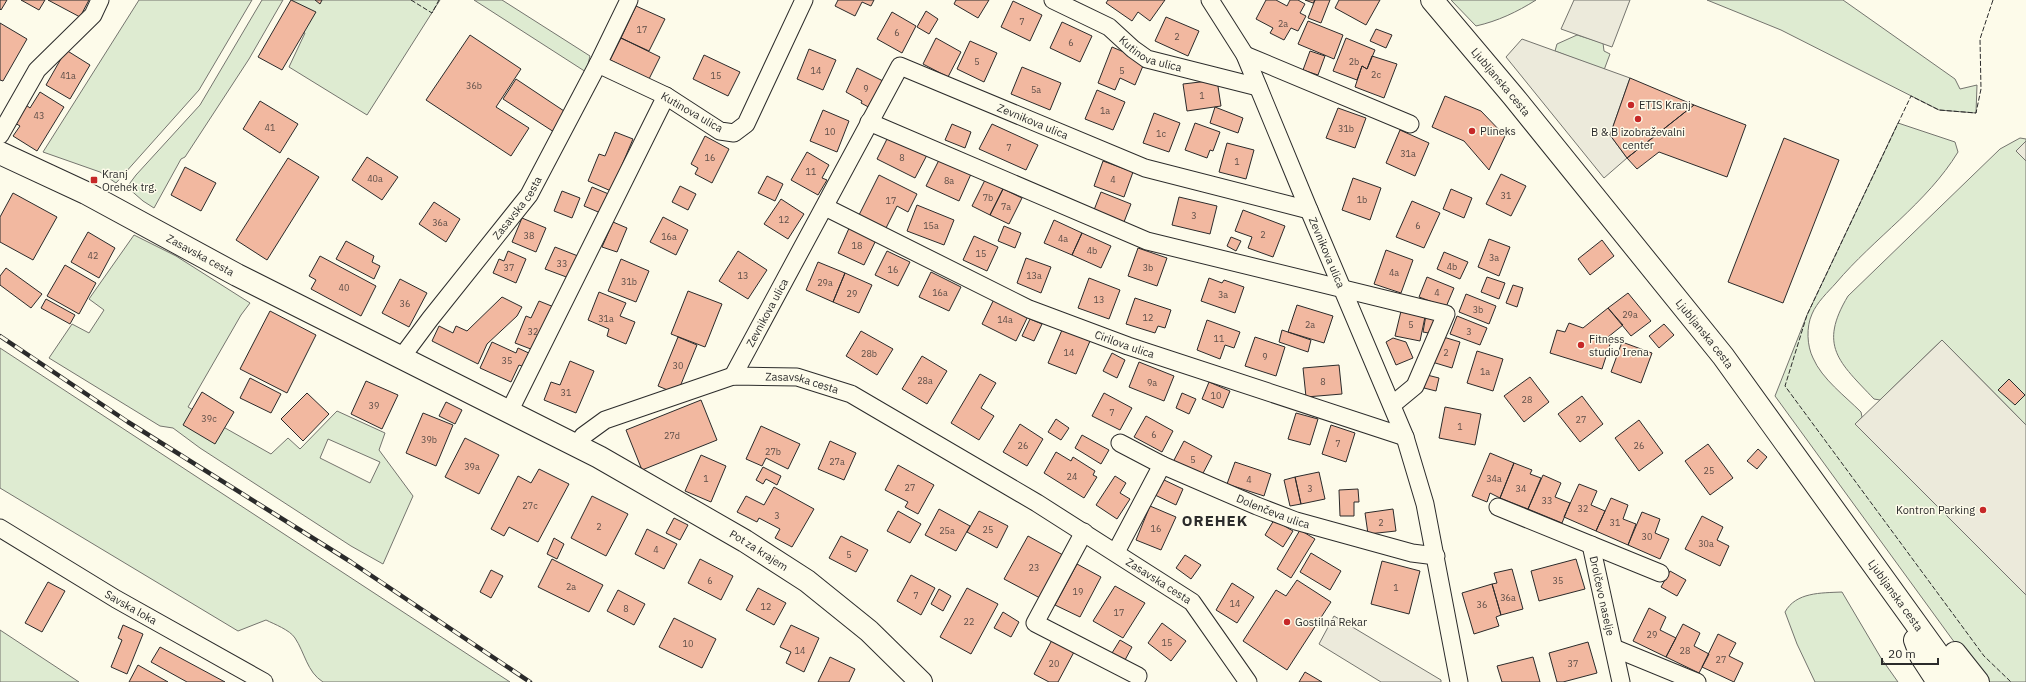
<svg xmlns="http://www.w3.org/2000/svg" width="2026" height="682" font-family="'IBM Plex Sans',sans-serif">
	<style>
		.green { fill: #deebd1; stroke: #74746e; fill-rule: evenodd }
		.parking { fill: #eceadb; stroke: #74746e }
		.building { fill: #f2b8a0; stroke: #2b2b2b }
		.lines { fill: none; stroke-linecap: round; stroke-linejoin: round }
		.street-casing { stroke: #2b2b2b; stroke-width: 19 }
		.secondary-casing { stroke: #2b2b2b; stroke-width: 24 }
		.primary-casing { stroke: #2b2b2b; stroke-width: 24 }
		.street { stroke: #fdfbea; stroke-width: 17 }
		.secondary { stroke: #fdfbea; stroke-width: 22 }
		.primary { stroke: #fdfbea; stroke-width: 22 }
		.rail-casing { stroke: #2b2b2b; stroke-width: 4.5 }
		.rail { stroke: #fdfbea; stroke-width: 3; stroke-dasharray: 9; stroke-linecap: butt }
		.fence { stroke: #2b2b2b; stroke-width: 1; stroke-dasharray: 5 2; stroke-linecap: butt }
		.poi-dot { fill: #c62828; stroke: #fdfbea; stroke-width: 1.5 }
		.labels { text-anchor: middle; dominant-baseline: central; stroke-width: 3; stroke-linejoin: round; paint-order: stroke }
		.number-label { font-size: 9px; fill: #5d4e48 }
		.street-label { font-size: 11px; fill: #2b2b2b; stroke: #fdfbea }
		.poi-label { font-size: 11px; fill: #2b2b2b; stroke: #fdfbea; text-anchor: start }
		.district-label { font-size: 15px; font-weight: bold; letter-spacing: 1px; fill: #2b2b2b; stroke: #fdfbea }
	</style>
	<rect width="100%" height="100%" fill="#fdfbea"/>
	<!-- green -->
	<path class="green" d="M139 0H252L199 90 116 183 100 172 43 152Z
		M262 0H283L249 59 185 157 181 159 154 208 143 201 127 187 136 175 200 105Z
		M293 0H440L367 115 289 67 305 33 281 20Z
		M474 0H502L590 56 586 72Z
		M1451 0H1536C1517 12 1498 21 1476 26Z
		M1707 0H1843L1955 79 1960 89 1977 85 1976 113 1939 110 1781 30Z
		M1577 35 1603 43 1604 51 1610 54 1604 70 1555 51 1557 44Z
		M1898 123 1955 142 1958 152C1927 203 1874 238 1836 283 1828 292 1817 302 1812 314 1806 327 1807 346 1813 358 1822 379 1845 396 1861 412L1862 417 1855 424 2026 595V682H1986L1952 639 1775 396 1807 315Z
		M2020 138 2026 139V141L2016 151 2026 161V425L1942 340 1880 400 1874 399C1839 362 1818 346 1848 296L2000 149Z
		M134 235 176 256 250 303 241 315 188 407 271 454 288 438 300 449 337 411 385 433 379 450 413 496 383 564 351 546 200 448 173 428 160 426 49 358 72 324 89 333 104 310 89 299ZM328 439 380 462 370 483 320 458Z
		M0 348 510 682H323C307 672 305 653 295 638 290 630 274 624 266 620L238 631 0 488Z
		M1842 592 1881 658 1898 682H1815L1797 644 1785 612C1796 592 1821 593 1842 592Z
		M0 630 79 682H0Z"/>
	<!-- parking -->
	<path class="parking" d="M1574 0H1630L1612 47 1561 29Z
		M1522 39 1630 78 1610 135 1627 158 1604 178 1506 57Z
		M2026 141V161L2016 151Z
		M1942 340 2026 425V595L1855 424Z
		M1334 616 1441 680V682H1381L1319 644Z"/>
	<!-- building -->
	<path class="building" d="M0 0H7L1 10 0 9Z
		M21 0H45L39 10Z
		M48 0H89L80 17Z
		M291 0 316 12 282 70 258 57Z
		M315 0H322L320 4Z
		M838 0H874L871 6 862 2 855 16 835 6Z
		M956 0H989L978 18 954 4Z
		M1108 0H1165L1150 21 1138 12 1132 21 1106 3Z
		M1266 0H1276L1287 6 1290 0H1298L1305 4 1300 13 1306 16 1298 31 1291 28 1284 40 1270 33 1273 28 1256 19Z
		M1305 0H1315L1313 3Z
		M1315 0H1330L1321 23 1308 18Z
		M1339 0H1380L1366 25 1335 8Z
		M1013 1 1042 15 1030 41 1001 27Z
		M636 6 665 19 649 51 621 38Z
		M926 11 938 19 929 34 917 27Z
		M892 12 916 26 902 53 877 39Z
		M1166 17 1199 31 1188 56 1155 41Z
		M1308 21 1343 35 1334 59 1298 44Z
		M1062 22 1092 36 1080 62 1050 48Z
		M0 23 27 39 3 81 0 80Z
		M1376 29 1392 35 1386 48 1370 41Z
		M470 35 521 69 496 107 529 128 511 156 426 100Z
		M621 38 660 57 649 79 610 60Z
		M936 38 961 52 948 77 923 64Z
		M1346 38 1375 50 1367 69 1362 66 1357 80 1333 71Z
		M970 41 997 53 984 82 957 69Z
		M1112 47 1145 61 1135 85 1120 78 1115 90 1098 83Z
		M809 49 836 60 823 90 797 79Z
		M66 50 90 65 70 99 46 85Z
		M1310 51 1325 56 1318 75 1303 70Z
		M704 55 740 72 728 96 693 79Z
		M1372 56 1397 64 1384 98 1355 87 1362 66 1367 69Z
		M1022 67 1061 83 1050 110 1011 94Z
		M857 68 887 83 874 110 861 103 862 101 846 92Z
		M1630 78 1694 105 1627 158 1610 135Z
		M516 79 567 113 554 132 503 99Z
		M1217 80 1221 106 1187 111 1183 84Z
		M1097 90 1125 102 1113 130 1085 119Z
		M40 92 64 107 37 151 13 136 20 126 15 123 26 105 30 108Z
		M1445 96 1481 111 1505 136 1489 170 1464 141 1432 127Z
		M260 101 298 124 280 153 243 129Z
		M1694 105 1746 125 1727 177 1659 152 1637 169 1627 158Z
		M1215 107 1243 118 1238 133 1210 123Z
		M1338 108 1366 118 1355 148 1326 138Z
		M823 110 849 121 837 152 810 141Z
		M1154 113 1180 123 1169 152 1143 143Z
		M1195 123 1220 132 1213 151 1210 150 1207 158 1185 150Z
		M952 124 971 132 965 148 945 140Z
		M992 124 1038 145 1026 170 979 149Z
		M1400 130 1429 143 1415 176 1386 163Z
		M615 132 633 139 611 191 588 181 599 154 605 156Z
		M889 135 927 155 915 178 877 159Z
		M705 136 729 149 712 183 695 174 698 168 691 164Z
		M1784 138 1839 160 1783 303 1728 282Z
		M1227 143 1254 150 1246 179 1219 172Z
		M807 152 829 165 822 178 827 180 818 195 791 180Z
		M367 157 398 177 382 200 352 180Z
		M288 158 319 177 267 260 236 240Z
		M939 160 971 174 959 201 926 186Z
		M1103 161 1133 172 1124 197 1094 186Z
		M185 167 216 183 201 211 171 195Z
		M1501 174 1526 186 1511 216 1486 204Z
		M879 175 917 194 908 212 897 206 885 230 858 217Z
		M767 176 783 184 775 201 758 193Z
		M1353 178 1381 188 1370 220 1342 210Z
		M985 180 1003 189 990 215 972 206Z
		M680 186 696 194 688 210 672 202Z
		M592 187 611 195 603 214 584 206Z
		M1003 189 1022 198 1009 224 990 215Z
		M1451 189 1472 198 1464 218 1443 209Z
		M562 191 580 198 572 218 554 211Z
		M1101 192 1131 204 1124 222 1094 210Z
		M13 193 57 217 33 260 0 242V217Z
		M1179 197 1217 206 1210 234 1172 225Z
		M781 199 804 214 788 239 764 224Z
		M1412 201 1440 213 1424 248 1396 237Z
		M434 202 460 219 446 242 419 224Z
		M917 205 954 220 944 245 907 231Z
		M1243 210 1285 226 1273 257 1248 248 1252 237 1235 231Z
		M663 217 688 230 676 255 650 242Z
		M522 218 546 228 536 252 512 242Z
		M1054 220 1082 233 1072 255 1044 243Z
		M613 222 627 228 617 252 602 247Z
		M850 226 877 238 864 265 838 253Z
		M1004 226 1021 233 1015 248 998 241Z
		M88 232 115 248 99 278 71 262Z
		M1082 233 1111 246 1101 268 1072 255Z
		M974 236 998 247 987 271 963 260Z
		M1231 237 1241 241 1236 251 1227 246Z
		M1489 239 1510 247 1499 276 1478 267Z
		M1602 240 1614 256 1590 275 1578 259Z
		M346 241 374 256 372 262 380 266 374 279 336 259Z
		M555 247 578 256 569 278 545 269Z
		M1138 248 1167 258 1157 286 1128 276Z
		M1386 250 1413 260 1401 293 1374 284Z
		M508 251 526 259 516 283 493 273 499 259 504 261Z
		M738 251 767 270 748 299 719 281Z
		M887 251 910 262 898 286 875 275Z
		M1444 252 1468 262 1460 279 1437 269Z
		M320 256 376 286 361 316 311 289 316 280 309 276Z
		M1026 258 1051 267 1041 293 1017 283Z
		M621 259 649 271 636 302 608 291Z
		M818 262 845 273 833 302 806 290Z
		M65 265 96 283 79 314 47 296Z
		M6 268 42 294 31 308 0 285V276Z
		M931 272 961 287 949 311 919 297Z
		M845 273 872 285 859 313 833 302Z
		M1427 277 1454 288 1446 307 1419 297Z
		M1487 277 1505 283 1499 299 1481 292Z
		M1089 278 1120 290 1109 319 1078 308Z
		M1209 278 1222 283 1224 280 1244 287 1235 313 1201 301Z
		M400 279 427 293 409 327 382 313Z
		M1513 285 1523 288 1517 307 1506 303Z
		M688 291 722 304 705 347 671 334Z
		M599 292 626 303 620 316 635 322 626 344 607 336 609 329 588 320Z
		M1628 293 1651 321 1631 336 1608 308Z
		M1466 294 1496 306 1489 324 1459 312Z
		M502 297 522 307 517 316 487 344 478 364 432 341 439 326 453 333 456 326 467 331Z
		M995 297 1029 314 1016 341 982 324Z
		M1135 298 1171 310 1165 328 1158 326 1155 333 1126 324Z
		M46 299 75 315 70 324 41 308Z
		M539 301 554 307 536 351 515 343 526 316 531 318Z
		M1297 305 1333 316 1324 343 1288 332Z
		M1402 307 1426 312 1420 341 1395 336Z
		M1608 308 1623 325 1608 337 1612 338 1602 369 1550 353 1557 330 1565 332 1569 323 1583 328Z
		M270 311 316 335 287 393 240 369Z
		M1426 315 1437 317 1434 334 1423 332Z
		M1457 316 1487 328 1480 345 1450 334Z
		M1030 319 1042 324 1034 341 1022 336Z
		M1207 320 1240 332 1234 348 1225 345 1220 359 1197 350Z
		M1664 324 1674 335 1659 348 1649 336Z
		M1062 330 1090 341 1076 374 1048 363Z
		M1282 330 1311 340 1308 352 1279 342Z
		M861 331 893 349 877 375 846 356Z
		M1440 336 1460 342 1452 368 1432 362Z
		M678 337 697 345 677 394 658 386Z
		M1255 337 1285 347 1276 376 1245 366Z
		M1393 338 1406 342 1413 358 1396 365 1386 342Z
		M492 342 516 353 518 348 533 355 527 368 519 365 511 382 480 368Z
		M1622 342 1652 353 1641 383 1611 372Z
		M1477 351 1503 359 1493 391 1467 383Z
		M1112 353 1125 360 1117 378 1103 371Z
		M922 356 947 371 927 404 902 389Z
		M570 361 594 371 576 413 544 400 551 382 560 385Z
		M1139 362 1174 376 1164 401 1129 387Z
		M1339 365 1342 394 1306 397 1303 368Z
		M980 374 996 383 981 408 994 416 979 440 951 423Z
		M1427 375 1439 378 1436 391 1424 388Z
		M1530 377 1549 402 1524 422 1504 396Z
		M250 378 281 394 271 413 240 398Z
		M2009 379 2025 395 2015 405 1998 390Z
		M366 381 398 395 382 429 351 414Z
		M1209 382 1230 391 1223 408 1202 399Z
		M202 392 234 412 215 444 183 425Z
		M307 393 329 414 303 441 281 419Z
		M1104 393 1132 408 1120 430 1092 416Z
		M1182 393 1196 399 1189 414 1176 408Z
		M1582 396 1603 424 1580 442 1558 414Z
		M701 400 717 440 642 470 626 430Z
		M446 402 462 410 455 424 439 416Z
		M1445 407 1481 414 1475 445 1439 438Z
		M423 413 453 425 436 466 406 453Z
		M1296 413 1318 419 1310 445 1288 439Z
		M1146 416 1173 431 1162 452 1134 437Z
		M1056 419 1069 428 1061 440 1048 432Z
		M1639 420 1663 453 1639 471 1615 438Z
		M1020 424 1043 439 1027 466 1003 452Z
		M1331 425 1355 433 1346 462 1322 454Z
		M761 426 800 444 788 469 766 458 762 466 746 459Z
		M1082 435 1109 450 1101 464 1075 448Z
		M465 438 499 455 479 494 445 477Z
		M830 441 856 453 844 480 818 469Z
		M1184 441 1212 456 1201 477 1173 462Z
		M1708 444 1733 478 1710 495 1685 461Z
		M1758 449 1767 457 1757 469 1747 461Z
		M1056 452 1071 461 1073 457 1095 471 1093 475 1097 477 1084 498 1044 473Z
		M1490 453 1514 463 1500 498 1490 493 1487 502 1472 496Z
		M701 455 726 466 711 502 685 491Z
		M1235 462 1271 474 1264 496 1227 484Z
		M1514 463 1532 470 1530 474 1541 478 1528 509 1500 498Z
		M898 465 934 485 918 514 905 507 908 502 885 490Z
		M763 467 781 476 777 485 766 479 763 484 756 480Z
		M539 469 569 484 538 542 509 527 504 536 491 529 518 476 531 483Z
		M1319 472 1325 499 1301 504 1295 477Z
		M1543 475 1561 483 1555 497 1570 503 1562 523 1528 509Z
		M1115 476 1126 483 1120 493 1130 499 1117 519 1096 505Z
		M1295 477 1301 504 1290 506 1284 480Z
		M1162 479 1183 489 1176 505 1155 495Z
		M1579 484 1597 491 1591 505 1605 511 1596 531 1564 517Z
		M774 487 814 509 792 547 775 538 780 529 759 518 757 522 737 512 746 496 764 505Z
		M1358 489 1359 502H1354V516H1340L1339 490Z
		M592 496 628 514 606 556 571 538Z
		M1611 498 1628 505 1623 519 1636 524 1628 545 1596 531Z
		M1150 506 1176 517 1161 550 1136 540Z
		M939 509 970 526 956 551 925 535Z
		M1393 509 1396 531 1368 534 1365 513Z
		M898 511 921 524 910 543 887 531Z
		M979 511 1008 526 997 548 967 532Z
		M1642 512 1660 519 1655 533 1669 539 1660 559 1628 545Z
		M1702 516 1723 527 1717 540 1729 546 1720 566 1685 549Z
		M674 518 688 525 680 540 666 533Z
		M1274 520 1293 531 1283 547 1265 535Z
		M647 529 677 544 664 569 635 554Z
		M1300 530 1315 539 1291 578 1277 569Z
		M841 536 868 550 856 572 829 558Z
		M1028 536 1063 555 1040 598 1004 579Z
		M554 538 564 544 557 559 547 554Z
		M1311 553 1341 571 1330 590 1300 572Z
		M1185 555 1201 565 1191 579 1176 568Z
		M552 559 603 585 589 612 538 587Z
		M700 559 733 576 721 600 688 583Z
		M1576 559 1585 589 1539 601 1531 571Z
		M1382 561 1420 571 1409 614 1371 604Z
		M1077 564 1101 577 1080 617 1055 605Z
		M1512 569 1523 609 1501 615 1492 584 1497 583 1494 573Z
		M491 570 503 576 491 598 480 592Z
		M1670 571 1686 580 1677 596 1661 587Z
		M911 575 935 588 921 615 897 601Z
		M1297 580 1331 602 1287 670 1243 641 1276 590 1286 596Z
		M48 582 65 591 42 632 25 623Z
		M1232 583 1254 597 1237 623 1216 610Z
		M1492 584 1501 615 1496 617 1499 626 1474 634 1462 593Z
		M1115 586 1145 603 1123 638 1093 621Z
		M758 588 786 603 774 625 746 610Z
		M967 588 998 604 971 654 940 637Z
		M939 589 951 596 943 611 931 604Z
		M618 590 645 604 634 625 607 611Z
		M1649 608 1666 617 1660 630 1676 638 1666 657 1633 641Z
		M1003 612 1019 622 1011 637 994 628Z
		M674 618 716 639 702 668 659 647Z
		M1162 623 1186 641 1171 661 1148 643Z
		M1683 624 1700 633 1694 646 1709 654 1699 673 1666 657Z
		M123 625 143 634 127 674 111 667 122 640 118 638Z
		M791 625 819 638 804 672 786 663 791 652 780 647Z
		M1718 634 1736 643 1729 656 1743 663 1734 682 1702 667Z
		M1052 640 1074 652 1058 682H1049L1034 674Z
		M1120 640 1132 647 1125 660 1112 653Z
		M1588 642 1597 673 1563 682H1557L1549 653Z
		M160 647 225 682H187L151 662Z
		M830 657 855 669 849 682H818Z
		M1533 657 1540 682H1502L1497 666Z
		M138 665 168 682H129Z
		M1305 672 1322 682H1299Z"/>
	<g class="lines">
		<!-- street casing -->
		<g class="street-casing">
			<g id="street">
				<path d="M629 0 598 64 666 96 720 131 734 133 746 124 804 0"/>
				<path id="s1" d="M1053 0 1109 27 1133 49 1147 59 1258 87"/>
				<path id="s2" d="M1210 0 1245 55 1309 210 1405 437 1425 504 1459 682"/>
				<path d="M1245 55 1410 124"/>
				<path d="M869 122 1147 241 1446 314 1415 386 1392 405"/>
				<path d="M0 135 37 70 93 15 100 0"/>
				<path id="s3" d="M825 207 1029 309 1128 346 1405 437"/>
				<path id="s4" d="M401 358 430 319 529 195 598 64"/>
				<path id="s5" d="M733 376 900 66 1145 168 1309 210"/>
				<path d="M509 412 666 96"/>
				<path id="s6" d="M1120 443 1162 465 1257 506 1296 521 1412 553 1436 556"/>
				<path id="s7" d="M577 446 583 436 605 420 733 376 797 377 851 394 1037 503 1192 602 1248 682"/>
				<path d="M1498 507 1660 573"/>
				<path id="s8" d="M0 528 116 599 264 682"/>
				<path d="M1084 532 1035 623 1138 676"/>
				<path id="s9" d="M1591 545 1621 682"/>
				<path d="M1116 552 1162 465"/>
				<path d="M1614 648 1697 682"/>
			</g>
		</g>
		<!-- secondary casing -->
		<g class="secondary-casing">
			<g id="secondary">
				<path id="s10" d="M0 153 86 193 237 275 599 457 745 541 807 581 869 631 921 682"/>
			</g>
		</g>
		<!-- primary casing -->
		<g class="primary-casing">
			<g id="primary">
				<path id="s11" d="M1432 0 1513 96 1723 356 1958 682"/>
				<path d="M1915 640 1921 656 1938 682"/>
				<path d="M1955 653 1978 682"/>
			</g>
		</g>
		<!-- street -->
		<use href="#street" class="street"/>
		<!-- secondary -->
		<use href="#secondary" class="secondary"/>
		<!-- primary -->
		<use href="#primary" class="primary"/>
		<!-- rail casing -->
		<g class="rail-casing">
			<path id="rail" d="M0 336 128 422 351 562 530 682"/>
		</g>
		<!-- rail -->
		<use href="#rail" class="rail"/>
		<!-- fence -->
		<path class="fence" d="M411 0 432 13 439 0
			M1993 0 1980 39 1981 89 1976 113 1939 110 1911 96 1807 315 1785 386 1984 656 2011 682"/>
	</g>
	<!-- markers -->
	<g class="poi-dot">
		<circle cx="1631" cy="105" r="4"/>
		<circle cx="1638" cy="119" r="4"/>
		<circle cx="1472" cy="131" r="4"/>
		<rect x="90" y="176" width="8" height="8" rx="2"/>
		<circle cx="1581" cy="345" r="4"/>
		<circle cx="1983" cy="510" r="4"/>
		<circle cx="1287" cy="622" r="4"/>
	</g>
	<g class="labels">
		<!-- number labels -->
		<g class="number-label">
			<text x="1022" y="21">7</text>
			<text x="1283" y="23">2a</text>
			<text x="642" y="29">17</text>
			<text x="897" y="32">6</text>
			<text x="1177" y="36">2</text>
			<text x="1071" y="42">6</text>
			<text x="977" y="61">5</text>
			<text x="1354" y="61">2b</text>
			<text x="816" y="70">14</text>
			<text x="1122" y="70">5</text>
			<text x="1376" y="74">2c</text>
			<text x="68" y="75">41a</text>
			<text x="716" y="75">15</text>
			<text x="474" y="85">36b</text>
			<text x="866" y="88">9</text>
			<text x="1036" y="89">5a</text>
			<text x="1202" y="95">1</text>
			<text x="1105" y="110">1a</text>
			<text x="39" y="115">43</text>
			<text x="270" y="127">41</text>
			<text x="1346" y="128">31b</text>
			<text x="830" y="131">10</text>
			<text x="1161" y="133">1c</text>
			<text x="1009" y="147">7</text>
			<text x="1408" y="153">31a</text>
			<text x="710" y="157">16</text>
			<text x="902" y="157">8</text>
			<text x="1237" y="161">1</text>
			<text x="811" y="171">11</text>
			<text x="375" y="178">40a</text>
			<text x="1113" y="179">4</text>
			<text x="949" y="180">8a</text>
			<text x="1506" y="195">31</text>
			<text x="988" y="197">7b</text>
			<text x="1362" y="199">1b</text>
			<text x="891" y="200">17</text>
			<text x="1006" y="206">7a</text>
			<text x="1194" y="215">3</text>
			<text x="784" y="219">12</text>
			<text x="440" y="222">36a</text>
			<text x="931" y="225">15a</text>
			<text x="1418" y="225">6</text>
			<text x="1263" y="234">2</text>
			<text x="529" y="235">38</text>
			<text x="669" y="236">16a</text>
			<text x="1063" y="238">4a</text>
			<text x="857" y="245">18</text>
			<text x="1092" y="250">4b</text>
			<text x="981" y="253">15</text>
			<text x="93" y="255">42</text>
			<text x="1494" y="257">3a</text>
			<text x="562" y="263">33</text>
			<text x="1452" y="266">4b</text>
			<text x="509" y="267">37</text>
			<text x="1148" y="267">3b</text>
			<text x="893" y="269">16</text>
			<text x="1394" y="272">4a</text>
			<text x="743" y="275">13</text>
			<text x="1034" y="275">13a</text>
			<text x="629" y="281">31b</text>
			<text x="825" y="282">29a</text>
			<text x="344" y="287">40</text>
			<text x="940" y="292">16a</text>
			<text x="1437" y="292">4</text>
			<text x="852" y="293">29</text>
			<text x="1223" y="294">3a</text>
			<text x="1099" y="299">13</text>
			<text x="405" y="303">36</text>
			<text x="1478" y="309">3b</text>
			<text x="1630" y="314">29a</text>
			<text x="1148" y="317">12</text>
			<text x="606" y="318">31a</text>
			<text x="1005" y="319">14a</text>
			<text x="1310" y="324">2a</text>
			<text x="1411" y="324">5</text>
			<text x="533" y="331">32</text>
			<text x="1469" y="331">3</text>
			<text x="1219" y="338">11</text>
			<text x="1069" y="352">14</text>
			<text x="1446" y="352">2</text>
			<text x="869" y="353">28b</text>
			<text x="1265" y="356">9</text>
			<text x="507" y="360">35</text>
			<text x="678" y="365">30</text>
			<text x="1485" y="371">1a</text>
			<text x="925" y="380">28a</text>
			<text x="1323" y="381">8</text>
			<text x="1152" y="382">9a</text>
			<text x="566" y="392">31</text>
			<text x="1216" y="395">10</text>
			<text x="1527" y="399">28</text>
			<text x="374" y="405">39</text>
			<text x="1112" y="412">7</text>
			<text x="209" y="418">39c</text>
			<text x="1581" y="419">27</text>
			<text x="1460" y="426">1</text>
			<text x="1154" y="434">6</text>
			<text x="672" y="435">27d</text>
			<text x="429" y="439">39b</text>
			<text x="1338" y="443">7</text>
			<text x="1023" y="445">26</text>
			<text x="1639" y="445">26</text>
			<text x="773" y="451">27b</text>
			<text x="1193" y="459">5</text>
			<text x="837" y="461">27a</text>
			<text x="472" y="466">39a</text>
			<text x="1709" y="470">25</text>
			<text x="1072" y="476">24</text>
			<text x="706" y="478">1</text>
			<text x="1494" y="478">34a</text>
			<text x="1249" y="479">4</text>
			<text x="910" y="487">27</text>
			<text x="1310" y="488">3</text>
			<text x="1521" y="488">34</text>
			<text x="1547" y="500">33</text>
			<text x="530" y="505">27c</text>
			<text x="1583" y="508">32</text>
			<text x="777" y="515">3</text>
			<text x="1381" y="522">2</text>
			<text x="1615" y="522">31</text>
			<text x="599" y="526">2</text>
			<text x="1156" y="528">16</text>
			<text x="988" y="529">25</text>
			<text x="947" y="530">25a</text>
			<text x="1647" y="536">30</text>
			<text x="1706" y="543">30a</text>
			<text x="656" y="549">4</text>
			<text x="849" y="554">5</text>
			<text x="1034" y="567">23</text>
			<text x="710" y="580">6</text>
			<text x="1558" y="580">35</text>
			<text x="571" y="586">2a</text>
			<text x="1396" y="587">1</text>
			<text x="1078" y="591">19</text>
			<text x="916" y="595">7</text>
			<text x="1508" y="597">36a</text>
			<text x="1235" y="603">14</text>
			<text x="1482" y="604">36</text>
			<text x="766" y="606">12</text>
			<text x="626" y="608">8</text>
			<text x="1119" y="612">17</text>
			<text x="969" y="621">22</text>
			<text x="1652" y="634">29</text>
			<text x="1167" y="642">15</text>
			<text x="688" y="643">10</text>
			<text x="800" y="650">14</text>
			<text x="1685" y="650">28</text>
			<text x="1721" y="659">27</text>
			<text x="1054" y="663">20</text>
			<text x="1573" y="663">37</text>
		</g>
		<!-- street labels -->
		<g class="street-label">
			<text stroke="none"><textPath href="#s1" startOffset="113">Kutinova ulica</textPath></text>
			<text stroke="none"><textPath href="#s11" startOffset="107">Ljubljanska cesta</textPath></text>
			<text transform="translate(692 112) rotate(30)">Kutinova ulica</text>
			<text stroke="none"><textPath href="#s5" startOffset="496">Zevnikova ulica</textPath></text>
			<text stroke="none"><textPath href="#s4" startOffset="190">Zasavska cesta</textPath></text>
			<text stroke="none"><textPath href="#s2" startOffset="279">Zevnikova ulica</textPath></text>
			<text stroke="none"><textPath href="#s10" startOffset="225">Zasavska cesta</textPath></text>
			<text stroke="none"><textPath href="#s5" startOffset="72">Zevnikova ulica</textPath></text>
			<text stroke="none"><textPath href="#s11" startOffset="431">Ljubljanska cesta</textPath></text>
			<text stroke="none"><textPath href="#s3" startOffset="330">Cirilova ulica</textPath></text>
			<text stroke="none"><textPath href="#s7" startOffset="244">Zasavska cesta</textPath></text>
			<text stroke="none"><textPath href="#s6" startOffset="168">Dolenčeva ulica</textPath></text>
			<text stroke="none"><textPath href="#s10" startOffset="857">Pot za krajem</textPath></text>
			<text stroke="none"><textPath href="#s7" startOffset="655">Zasavska cesta</textPath></text>
			<text stroke="none"><textPath href="#s11" startOffset="755">Ljubljanska cesta</textPath></text>
			<text stroke="none"><textPath href="#s9" startOffset="52">Drolčevo naselje</textPath></text>
			<text stroke="none"><textPath href="#s8" startOffset="153">Savska loka</textPath></text>
		</g>
		<!-- poi labels -->
		<g class="poi-label">
			<text x="1639" y="105">ETIS Kranj</text>
			<text x="1480" y="131">Plineks</text>
			<text x="1638" y="132" text-anchor="middle">B &amp; B izobraževalni<tspan x="1638" dy="13">center</tspan></text>
			<text x="102" y="174">Kranj<tspan x="102" dy="13">Orehek trg.</tspan></text>
			<text x="1589" y="339">Fitness<tspan x="1589" dy="13">studio Irena</tspan></text>
			<text x="1975" y="510" text-anchor="end">Kontron Parking</text>
			<text x="1295" y="622">Gostilna Rekar</text>
		</g>
		<!-- district labels -->
		<g class="district-label">
			<text x="1215" y="520">OREHEK</text>
		</g>
	</g>
	<!-- scale -->
	<path d="M1882 658v6h56v-6" fill="none" stroke="#2b2b2b" stroke-width="2"/>
	<text x="1888" y="658" font-size="12" fill="#2b2b2b" stroke="#fdfbea" stroke-width="3" paint-order="stroke">20 m</text>
</svg>
